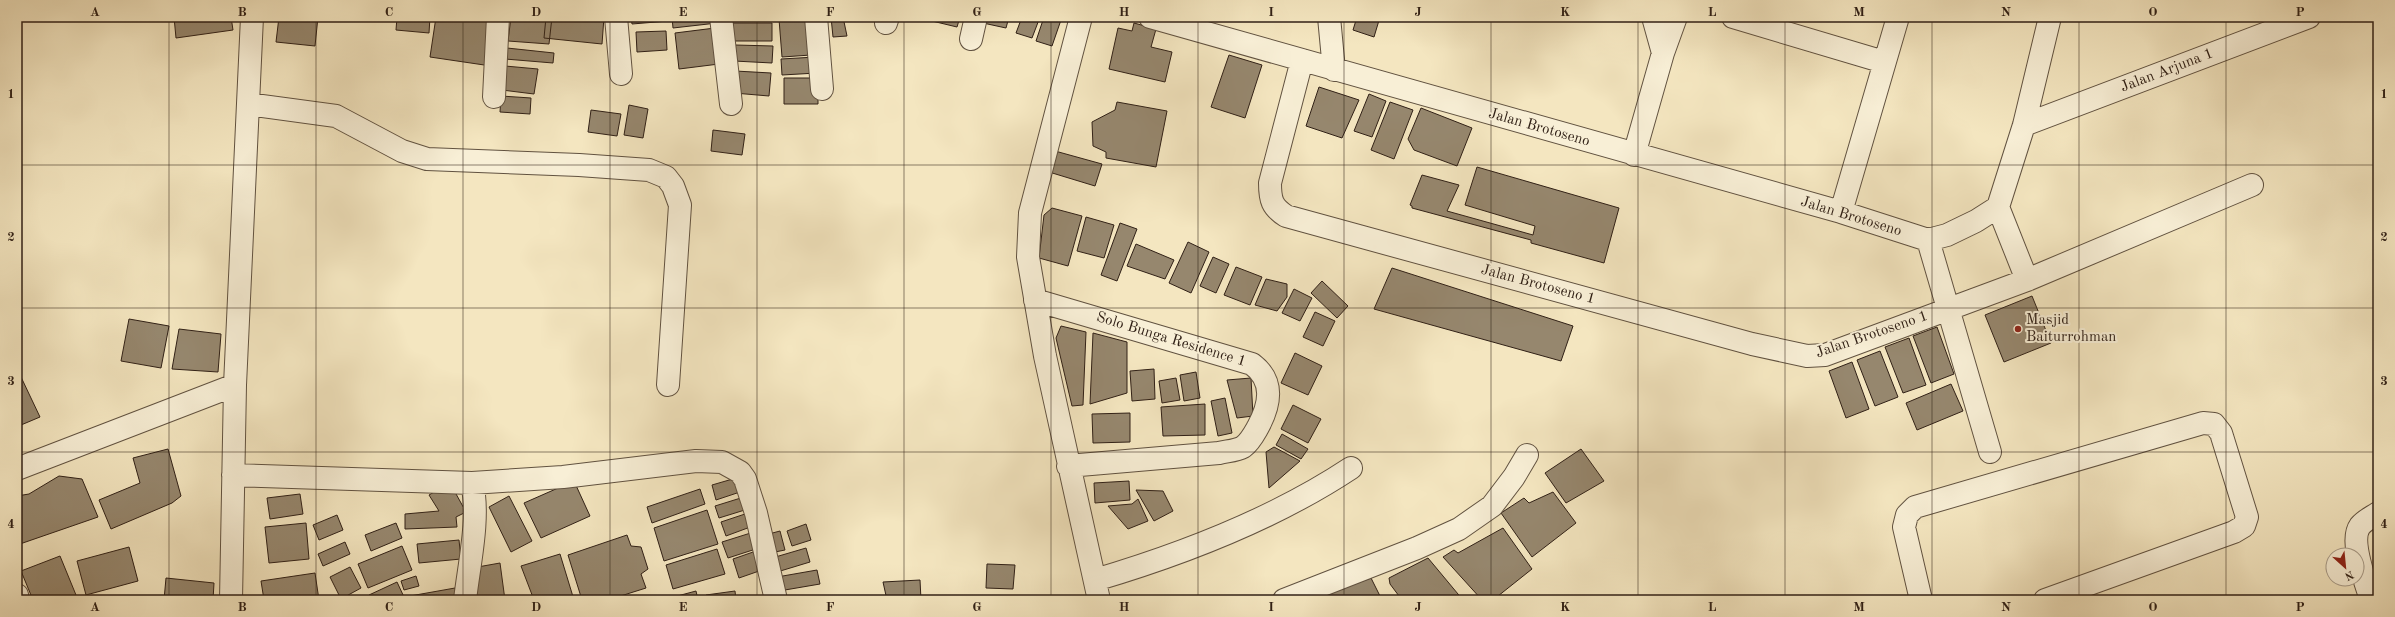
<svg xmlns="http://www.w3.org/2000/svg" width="2395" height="617" font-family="'Old Standard TT',serif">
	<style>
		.building { fill: #96876e; stroke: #302016 }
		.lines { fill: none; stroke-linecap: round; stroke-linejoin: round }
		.minor-casing { stroke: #615240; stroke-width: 24 }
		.minor { stroke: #f8efd6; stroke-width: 22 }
		.grid { fill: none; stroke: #302016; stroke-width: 1; stroke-opacity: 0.55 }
		.poi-dot { fill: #8f2418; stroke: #f8efd6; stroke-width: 1.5 }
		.labels { text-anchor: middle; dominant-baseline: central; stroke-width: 4; stroke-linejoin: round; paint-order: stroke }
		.street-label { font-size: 15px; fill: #302016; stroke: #f8efd6 }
		.poi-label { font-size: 15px; fill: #302016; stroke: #f8efd6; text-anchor: start }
		.neatline { fill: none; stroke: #302016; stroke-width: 1.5 }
		.grid-label { font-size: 13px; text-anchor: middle; font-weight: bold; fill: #302016 }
	</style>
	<rect width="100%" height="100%" fill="#f4e6c0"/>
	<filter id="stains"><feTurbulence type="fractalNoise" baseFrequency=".005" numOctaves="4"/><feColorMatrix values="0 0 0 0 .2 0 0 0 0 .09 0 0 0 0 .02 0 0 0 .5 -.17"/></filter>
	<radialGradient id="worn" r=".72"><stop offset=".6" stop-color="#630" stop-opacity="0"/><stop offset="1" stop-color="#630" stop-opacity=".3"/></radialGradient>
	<!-- building -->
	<path class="building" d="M174 17H231L233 30 176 38Z
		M279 17H318L315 46 276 42Z
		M397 17H430L429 33 396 30Z
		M436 17H494L491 66 430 57Z
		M511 17H552L549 44 508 41Z
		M546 17H604L602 44 544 38Z
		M631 17H667L668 21 632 24Z
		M672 17H717V23L673 28Z
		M732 17H770V19Z
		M809 17 811 55 782 57 779 19Z
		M831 17H843L847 36 833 37Z
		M933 17H960L957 27 932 21Z
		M984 17H1009L1006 28 983 23Z
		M1022 17H1040L1032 38 1016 33Z
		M1044 17H1062L1052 46 1036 41Z
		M1357 17H1380L1374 37 1353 30Z
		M733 23H772V41H733Z
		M1134 23 1156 29 1151 47 1172 52 1165 82 1109 69 1118 28 1132 31Z
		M715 28 719 64 679 69 675 33Z
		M666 31 667 50 637 52 636 32Z
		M735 45 773 46 772 63 734 61Z
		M507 48 554 53 553 63 505 59Z
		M1229 55 1262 65 1245 118 1211 107Z
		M816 57 817 73 782 75 781 59Z
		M505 66 538 69 534 94 502 90Z
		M735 71 771 73 769 96 734 93Z
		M784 78H818V104H784Z
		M1319 87 1359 100 1342 138 1306 126Z
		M1369 94 1386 101 1372 137 1354 131Z
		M501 96 531 98 530 114 500 112Z
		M1117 102 1167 111 1156 167 1106 158V152L1093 146 1092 122 1115 110Z
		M1390 102 1413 110 1394 159 1371 150Z
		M629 105 648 109 643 138 624 135Z
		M1421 108 1472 128 1457 166 1414 150 1408 139Z
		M591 110 621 114 617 136 588 132Z
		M713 130 745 134 742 155 711 151Z
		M1055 151 1102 164 1095 186 1049 172Z
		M1477 167 1619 208 1604 263 1531 243V240L1412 208V206L1410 205 1422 175 1459 185 1447 211 1533 235 1535 226 1465 205Z
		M1052 208 1082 216 1068 266 1039 258 1044 215Z
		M1086 217 1114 225 1104 258 1077 251Z
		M1120 223 1137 229 1117 281 1101 275Z
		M1188 242 1209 252 1191 293 1169 283Z
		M1136 244 1174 260 1165 279 1127 266Z
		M1213 257 1229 264 1216 293 1200 286Z
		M1236 267 1262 277 1250 305 1224 295Z
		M1392 268 1573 326 1561 361 1374 309Z
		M1266 279 1287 284V297L1277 311 1255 305Z
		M1322 281 1348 306 1337 318 1311 293Z
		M1294 289 1312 298 1300 321 1282 313Z
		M2032 296 2051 343 2004 362 1985 315Z
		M1315 312 1335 321 1323 346 1303 337Z
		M129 319 169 326 161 368 121 361Z
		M1061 326 1086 332 1083 405 1072 406 1056 338Z
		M1937 327 1954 374 1931 383 1913 336Z
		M179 329 221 334 218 372 172 369Z
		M1093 333 1127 342V393L1090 404Z
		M1909 338 1926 385 1903 393 1885 347Z
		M1880 351 1898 397 1875 406 1857 360Z
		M1295 353 1322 366 1308 395 1281 383Z
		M1852 362 1869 409 1846 418 1829 371Z
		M1154 369 1155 399 1132 401 1130 371Z
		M1196 372 1200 398 1184 401 1180 375Z
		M21 377 40 417 21 425 17 417V379Z
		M1176 378 1180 400 1162 403 1159 381Z
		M1251 378 1253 416 1237 418 1227 380Z
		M1951 384 1963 411 1917 430 1906 403Z
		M1225 398 1232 433 1218 436 1211 401Z
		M1205 404V435L1163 436 1161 407Z
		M1293 405 1321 419 1308 443 1281 429Z
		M1130 413V442L1093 443 1092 414Z
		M1282 434 1308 449 1301 459 1276 445Z
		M1274 447 1300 461 1269 488 1266 452Z
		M168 449 181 496 172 503 111 529 99 500 140 483 133 458Z
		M1581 449 1604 481 1566 503 1545 473Z
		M59 476 82 479 98 517 17 545V496L29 494Z
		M736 478 740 492 716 500 712 485Z
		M574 481 590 516 541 538 524 503Z
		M1129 481 1130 500 1095 503 1094 483Z
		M450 483 466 512 456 517 457 527 405 529V514L439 511 429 495Z
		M700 489 705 504 652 523 647 507Z
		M1136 490 1163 491 1173 511 1154 521Z
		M1553 492 1576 523 1532 557 1501 513 1524 498 1529 503Z
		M300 494 303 514 270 519 267 498Z
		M509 496 532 541 511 552 489 507Z
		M744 497 748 509 719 518 715 506Z
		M1138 499 1148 521 1128 529 1108 506 1132 504Z
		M707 510 718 544 664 561 654 528Z
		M748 513 753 526 726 536 721 522Z
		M337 515 343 530 319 540 313 525Z
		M306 523 309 559 269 563 265 527Z
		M396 523 402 538 371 551 365 535Z
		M806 524 811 540 792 546 787 531Z
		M1503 528 1532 569 1493 600H1482L1443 557 1454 550 1458 553Z
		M757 531 762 547 728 558 722 542Z
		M780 531 785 550 770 553 765 535Z
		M627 535 631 546 641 547 648 569 641 574 646 588 608 600H582L568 555Z
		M459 540 461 559 419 563 417 544Z
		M345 542 350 554 323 566 318 554Z
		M402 546 412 570 368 588 358 564Z
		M129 547 138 581 86 595 77 561Z
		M806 548 810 562 777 572 772 558Z
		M717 549 725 574 673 589 666 565Z
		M756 551 762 570 739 578 733 559Z
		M560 554 574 600H534L521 566Z
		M60 556 76 595 64 600H33L21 571Z
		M1428 558 1463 600H1402L1390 584 1389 578Z
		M500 563 505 600H477L472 568Z
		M987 564 1015 565 1013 589 986 588Z
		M350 567 361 588 341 599 330 577Z
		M817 570 820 584 779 591 777 577Z
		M315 573 319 600H264L261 581Z
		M416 576 419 586 404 590 401 581Z
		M166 578 214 583 213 600H164Z
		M1371 578 1382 600H1324L1322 596Z
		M920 580 921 600H887L883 582Z
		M397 582 404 597 398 600H372L369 595Z
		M455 588 457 600H410V596Z
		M696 591 698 600H671L670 598Z
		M735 591 736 600H707L706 595Z"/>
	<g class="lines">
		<!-- minor casing -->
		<g class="minor-casing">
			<path id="minor" d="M616 17 621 74
				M721 17 731 104
				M816 17 822 89
				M1081 17 1030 213 1028 257 1045 356 1099 600
				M1150 17 1841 212 1928 240
				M1329 17 1334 70
				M1653 17 1663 53
				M1733 17 1884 62
				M886 23 888 17
				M971 39 976 17
				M1302 60 1270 183C1270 200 1272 207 1286 216L1752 344 1807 356 1825 355 2027 280 2252 185
				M494 97 498 17
				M248 104 336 116 402 151 427 159 579 165 649 170 666 177 673 186 680 205 668 385
				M2024 125 2309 17
				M1634 155 1663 53 1676 17
				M1998 207 2027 280
				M1841 212 1898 17
				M1928 240 1947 235 1976 221 1998 207 2024 125 2050 17
				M1928 240 1990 452
				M1035 300 1252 364C1275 381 1270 405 1258 427 1254 434 1250 442 1243 447 1236 451 1227 451 1219 453L1068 466
				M17 469 235 385
				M233 475 472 483 563 477 696 461 722 462 740 472 745 479 756 513 776 600
				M1095 580C1183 554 1274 519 1351 468
				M17 595 18 600
				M231 600 235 385 252 17
				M465 600C469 564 480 518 472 483
				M1284 600 1417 548 1459 529 1492 506 1514 477 1527 455
				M1921 600 1904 527 1907 515 1915 507 2203 423 2214 424 2221 433 2247 517 2244 526 2234 532 2045 600
				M2371 600C2366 583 2349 541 2360 526 2365 520 2372 517 2378 513"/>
		</g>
		<!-- minor -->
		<use href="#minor" class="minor"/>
	</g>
	<!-- grid -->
	<path class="grid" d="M169 17V600M316 17V600M463 17V600M610 17V600M757 17V600M904 17V600M1051 17V600M1198 17V600M1344 17V600M1491 17V600M1638 17V600M1785 17V600M1932 17V600M2079 17V600M2226 17V600M17 165H2378M17 308H2378M17 452H2378"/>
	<!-- markers -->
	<circle class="poi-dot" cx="2018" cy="329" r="4"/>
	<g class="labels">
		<!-- street labels -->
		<g class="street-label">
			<text transform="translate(2167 71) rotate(-21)">Jalan Arjuna 1</text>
			<text transform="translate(1539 128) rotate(16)">Jalan Brotoseno</text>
			<text transform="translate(1851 217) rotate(17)">Jalan Brotoseno</text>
			<text transform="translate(1538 285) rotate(15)">Jalan Brotoseno 1</text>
			<text transform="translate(1872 335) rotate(-19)">Jalan Brotoseno 1</text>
			<text transform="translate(1171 340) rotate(17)">Solo Bunga Residence 1</text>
		</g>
		<!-- poi labels -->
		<g class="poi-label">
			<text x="2026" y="320">Masjid<tspan x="2026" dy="17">Baiturrohman</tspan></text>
		</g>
	</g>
	<!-- margin -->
	<rect width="2395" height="617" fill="none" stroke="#f4e6c0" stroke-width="44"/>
	<!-- north arrow -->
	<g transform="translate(2345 567) rotate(153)"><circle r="19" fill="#f8efd6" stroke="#a89c89"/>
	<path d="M0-3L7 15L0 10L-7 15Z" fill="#8f2418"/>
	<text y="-6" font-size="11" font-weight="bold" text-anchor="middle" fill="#302016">N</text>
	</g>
	<rect x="22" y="22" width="2351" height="573" class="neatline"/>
	<g class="grid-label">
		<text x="95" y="16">A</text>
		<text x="242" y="16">B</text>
		<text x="389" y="16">C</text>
		<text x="536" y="16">D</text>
		<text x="683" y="16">E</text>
		<text x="830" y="16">F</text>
		<text x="977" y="16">G</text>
		<text x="1124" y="16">H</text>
		<text x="1271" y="16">I</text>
		<text x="1418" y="16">J</text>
		<text x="1565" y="16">K</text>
		<text x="1712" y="16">L</text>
		<text x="1859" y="16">M</text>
		<text x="2006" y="16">N</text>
		<text x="2153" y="16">O</text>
		<text x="2300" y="16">P</text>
		<text x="11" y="98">1</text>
		<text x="2384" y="98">1</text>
		<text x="11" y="241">2</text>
		<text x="2384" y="241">2</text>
		<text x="11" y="385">3</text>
		<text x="2384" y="385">3</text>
		<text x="11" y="528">4</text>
		<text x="2384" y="528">4</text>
		<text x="95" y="611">A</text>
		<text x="242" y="611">B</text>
		<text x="389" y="611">C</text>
		<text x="536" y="611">D</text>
		<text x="683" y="611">E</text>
		<text x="830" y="611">F</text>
		<text x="977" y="611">G</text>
		<text x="1124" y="611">H</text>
		<text x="1271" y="611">I</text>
		<text x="1418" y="611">J</text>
		<text x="1565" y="611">K</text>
		<text x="1712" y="611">L</text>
		<text x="1859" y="611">M</text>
		<text x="2006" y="611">N</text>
		<text x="2153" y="611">O</text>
		<text x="2300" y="611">P</text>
	</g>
	<rect width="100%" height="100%" filter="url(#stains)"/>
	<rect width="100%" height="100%" fill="url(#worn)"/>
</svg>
